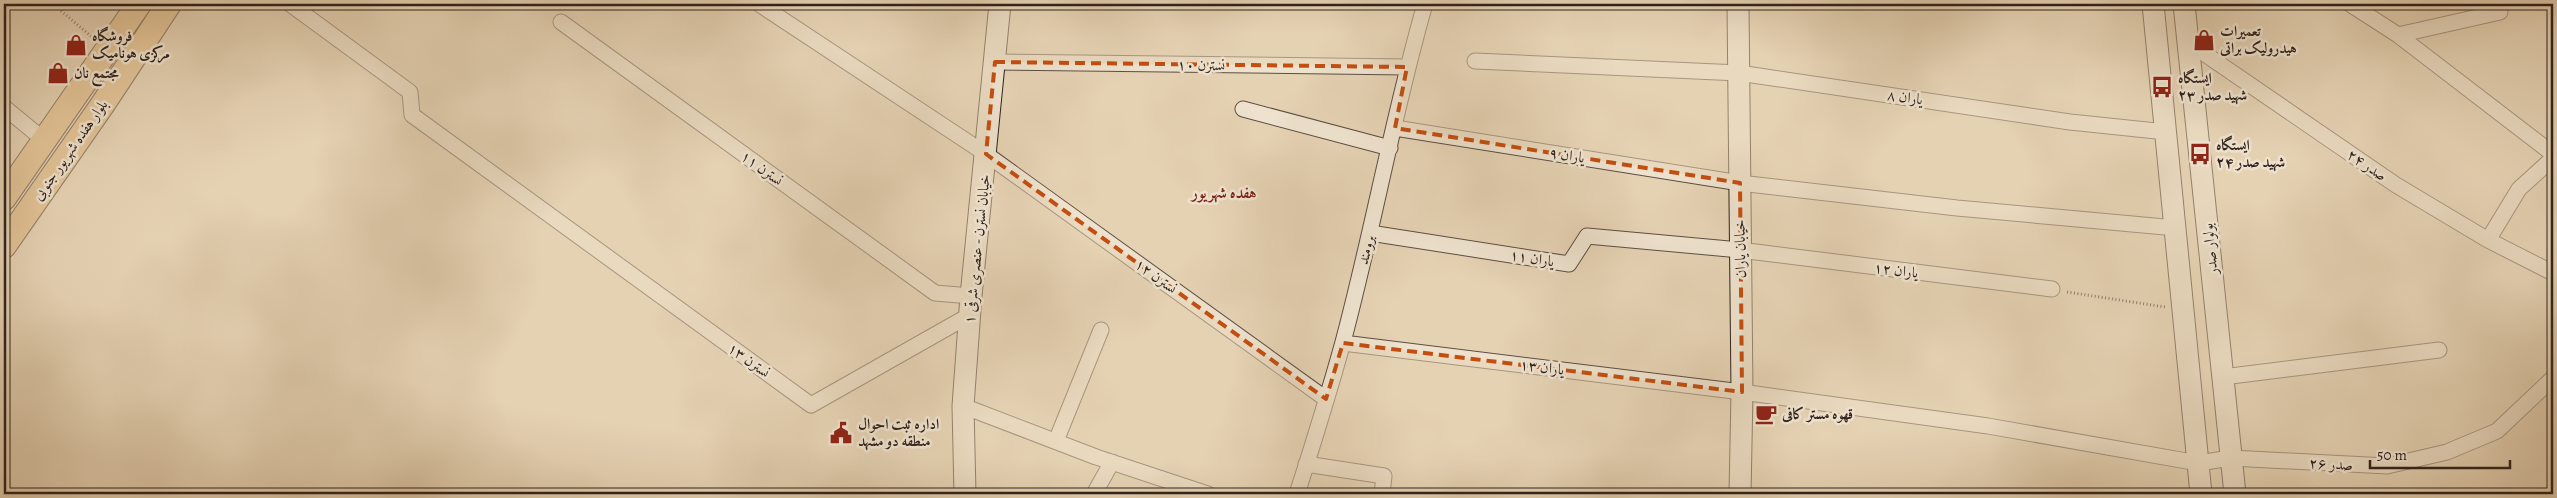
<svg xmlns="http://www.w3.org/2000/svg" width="2557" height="498" font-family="Alegreya,Amiri,serif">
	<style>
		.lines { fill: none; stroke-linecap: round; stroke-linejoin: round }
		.street-casing { stroke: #5d4e42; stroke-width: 17 }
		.secondary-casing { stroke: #30221c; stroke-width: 23 }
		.primary-casing { stroke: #30221c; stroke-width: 26 }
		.path { stroke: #30221c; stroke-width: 3; stroke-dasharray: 1 2.5; stroke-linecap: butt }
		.street { stroke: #eee2ce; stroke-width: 15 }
		.secondary { stroke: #eee2ce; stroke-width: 21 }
		.primary { stroke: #e2b97a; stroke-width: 24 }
		.marked { fill: none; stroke: #c34e0f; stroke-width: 4; stroke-dasharray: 10 6; stroke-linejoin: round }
		.labels { text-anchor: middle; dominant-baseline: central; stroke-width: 5; stroke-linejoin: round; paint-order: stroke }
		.poi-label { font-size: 15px; font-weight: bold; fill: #30221c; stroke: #eee2ce; text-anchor: start }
		.street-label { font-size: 15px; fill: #30221c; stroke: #eee2ce }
		.neighbourhood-label { font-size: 16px; font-weight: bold; fill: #7a1f14; stroke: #eee2ce }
	</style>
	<rect width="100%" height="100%" fill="#e5d2b3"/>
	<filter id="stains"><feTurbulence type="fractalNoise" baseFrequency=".004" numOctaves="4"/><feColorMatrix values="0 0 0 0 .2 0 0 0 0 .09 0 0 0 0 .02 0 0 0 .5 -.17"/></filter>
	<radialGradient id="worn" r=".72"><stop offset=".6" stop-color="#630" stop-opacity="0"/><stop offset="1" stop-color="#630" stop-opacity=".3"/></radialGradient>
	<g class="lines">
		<!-- street casing -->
		<g class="street-casing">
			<path id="street" d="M290 4 410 92 412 115 811 405 970 315
				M759 4 986 154 1326 399
				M2350 4 2398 35 2553 154
				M561 22 935 293 971 296
				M2398 35 2500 12
				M2189 43 2396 185 2488 240 2553 273
				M1475 61 1739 73 2070 122 2166 132
				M995 62 1407 67
				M4 107 44 140
				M1243 109 1390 148
				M1395 128 1740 183 1957 208 2176 228
				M1370 233 1569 264 1587 236 1740 250 2052 289
				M2488 240 2519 189 2553 158
				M1343 343 1742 392 1988 426 2198 463 2231 458 2387 466 2447 452 2497 431 2553 378
				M2223 377 2439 350
				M963 406 1096 457 1208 494
				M1056 441 1101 330
				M1306 464 1384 476 1382 494
				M1094 494 1112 462
				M1297 494C1313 444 1329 393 1343 342 1373 230 1393 115 1425 4"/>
		</g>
		<!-- secondary casing -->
		<g class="secondary-casing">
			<path id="secondary" d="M1738 4 1742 392 1740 494
				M2153 4 2201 494
				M2184 4 2235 494
				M965 494 963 406 971 296 1000 4"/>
		</g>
		<!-- primary casing -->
		<g class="primary-casing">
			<path id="primary" d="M4 198 139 4
				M4 246 103 104 169 4"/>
		</g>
		<!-- path -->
		<path class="path" d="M53 4 92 37
			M2067 292 2165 307"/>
		<!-- street -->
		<use href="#street" class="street"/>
		<!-- secondary -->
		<use href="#secondary" class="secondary"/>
		<!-- primary -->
		<use href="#primary" class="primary"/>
	</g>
	<!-- marked area -->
	<path d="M0 0H2557V498H0ZM995 62 1407 67 1395 128 1740 183 1742 392 1343 343 1326 399 986 154Z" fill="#e5d2b3" fill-opacity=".55" fill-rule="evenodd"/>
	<path class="marked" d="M995 62 1407 67 1395 128 1740 183 1742 392 1343 343 1326 399 986 154Z"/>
	<!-- icons -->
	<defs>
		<g id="shop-bare" transform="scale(1.725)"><path d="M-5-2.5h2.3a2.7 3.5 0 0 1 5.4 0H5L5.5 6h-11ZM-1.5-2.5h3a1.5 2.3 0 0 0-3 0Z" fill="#8f2418" stroke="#eee2ce" stroke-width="2.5" paint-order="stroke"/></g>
		<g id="bus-bare" transform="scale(1.725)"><path d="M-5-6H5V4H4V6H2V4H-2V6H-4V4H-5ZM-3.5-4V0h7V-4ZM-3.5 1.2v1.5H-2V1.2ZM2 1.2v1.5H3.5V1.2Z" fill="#8f2418" stroke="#eee2ce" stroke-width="2.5" paint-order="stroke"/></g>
		<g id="cafe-bare" transform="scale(1.725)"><path d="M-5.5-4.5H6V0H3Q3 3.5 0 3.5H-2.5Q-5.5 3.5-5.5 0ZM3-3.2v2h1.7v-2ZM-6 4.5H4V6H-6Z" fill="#8f2418" stroke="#eee2ce" stroke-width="2.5" paint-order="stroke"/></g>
		<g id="civic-bare" transform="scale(1.725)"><path d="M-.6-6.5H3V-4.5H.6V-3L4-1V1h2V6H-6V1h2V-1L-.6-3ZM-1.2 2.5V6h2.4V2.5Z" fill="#8f2418" stroke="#eee2ce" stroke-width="2.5" paint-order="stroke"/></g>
	</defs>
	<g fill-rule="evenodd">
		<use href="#shop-bare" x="2204" y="40"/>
		<use href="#shop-bare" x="76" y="45"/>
		<use href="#shop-bare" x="58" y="73"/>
		<use href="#bus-bare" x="2162" y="87"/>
		<use href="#bus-bare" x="2200" y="154"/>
		<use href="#cafe-bare" x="1766" y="414"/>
		<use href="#civic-bare" x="841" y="433"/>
	</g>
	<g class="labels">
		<!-- poi labels -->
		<g class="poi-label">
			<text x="2220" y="31">تعمیرات<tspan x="2220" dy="17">هیدرولیک براتی</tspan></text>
			<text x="92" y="36">فروشگاه<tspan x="92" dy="17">مركزی هوناميک</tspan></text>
			<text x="74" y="73">مجتمع نان</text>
			<text x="2178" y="78">ایستگاه<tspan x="2178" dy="17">شهید صدر ۲۳</tspan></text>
			<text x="2216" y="145">ایستگاه<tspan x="2216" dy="17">شهید صدر ۲۴</tspan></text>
			<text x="1782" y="414">قهوه مستر کافی</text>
			<text x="858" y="424">اداره ثبت احوال<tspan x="858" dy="17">منطقه دو مشهد</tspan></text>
		</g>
		<!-- street labels -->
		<g class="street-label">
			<text transform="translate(1201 65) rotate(1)">نسترن ۱۰</text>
			<text transform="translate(1905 97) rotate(8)">یاران ۸</text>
			<text transform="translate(70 150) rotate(-55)">بلوار هفده شهریور جنوبی</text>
			<text transform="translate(1567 155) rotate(9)">یاران ۹</text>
			<text transform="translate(2367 165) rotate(34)">صدر ۲۴</text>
			<text transform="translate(762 168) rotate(36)">نسترن ۱۱</text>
			<text transform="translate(977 249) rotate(-84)">خیابان نسترن - عنصری شرقی ۱</text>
			<text transform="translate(1740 249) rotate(-91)">خیابان یاران</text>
			<text transform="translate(2210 249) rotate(-96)">بولوار صدر</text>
			<text transform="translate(1366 250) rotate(-76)">برومند</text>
			<text transform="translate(1532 258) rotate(9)">یاران ۱۱</text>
			<text transform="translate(1896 270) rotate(7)">یاران ۱۲</text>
			<text transform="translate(1156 276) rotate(36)">نسترن ۱۲</text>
			<text transform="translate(749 360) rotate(36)">نسترن ۱۳</text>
			<text transform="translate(1542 367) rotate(7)">یاران ۱۳</text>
			<text transform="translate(2331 464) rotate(3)">صدر ۲۶</text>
		</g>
		<!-- neighbourhood labels -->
		<g class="neighbourhood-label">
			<text x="1224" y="193">هفده شهریور</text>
		</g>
	</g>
	<!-- margin -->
	<rect width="2557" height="498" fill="none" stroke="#e5d2b3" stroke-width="20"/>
	<rect x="5" y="5" width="2547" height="488" fill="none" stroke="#30221c" stroke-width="2.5"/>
	<rect x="10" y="10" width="2537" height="478" fill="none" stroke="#30221c"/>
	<!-- scale -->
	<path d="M2370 460v8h140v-8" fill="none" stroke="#30221c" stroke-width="2.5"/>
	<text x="2377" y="460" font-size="15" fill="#30221c" stroke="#eee2ce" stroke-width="4" paint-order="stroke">50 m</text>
	<rect width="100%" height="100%" filter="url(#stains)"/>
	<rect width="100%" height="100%" fill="url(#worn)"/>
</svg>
